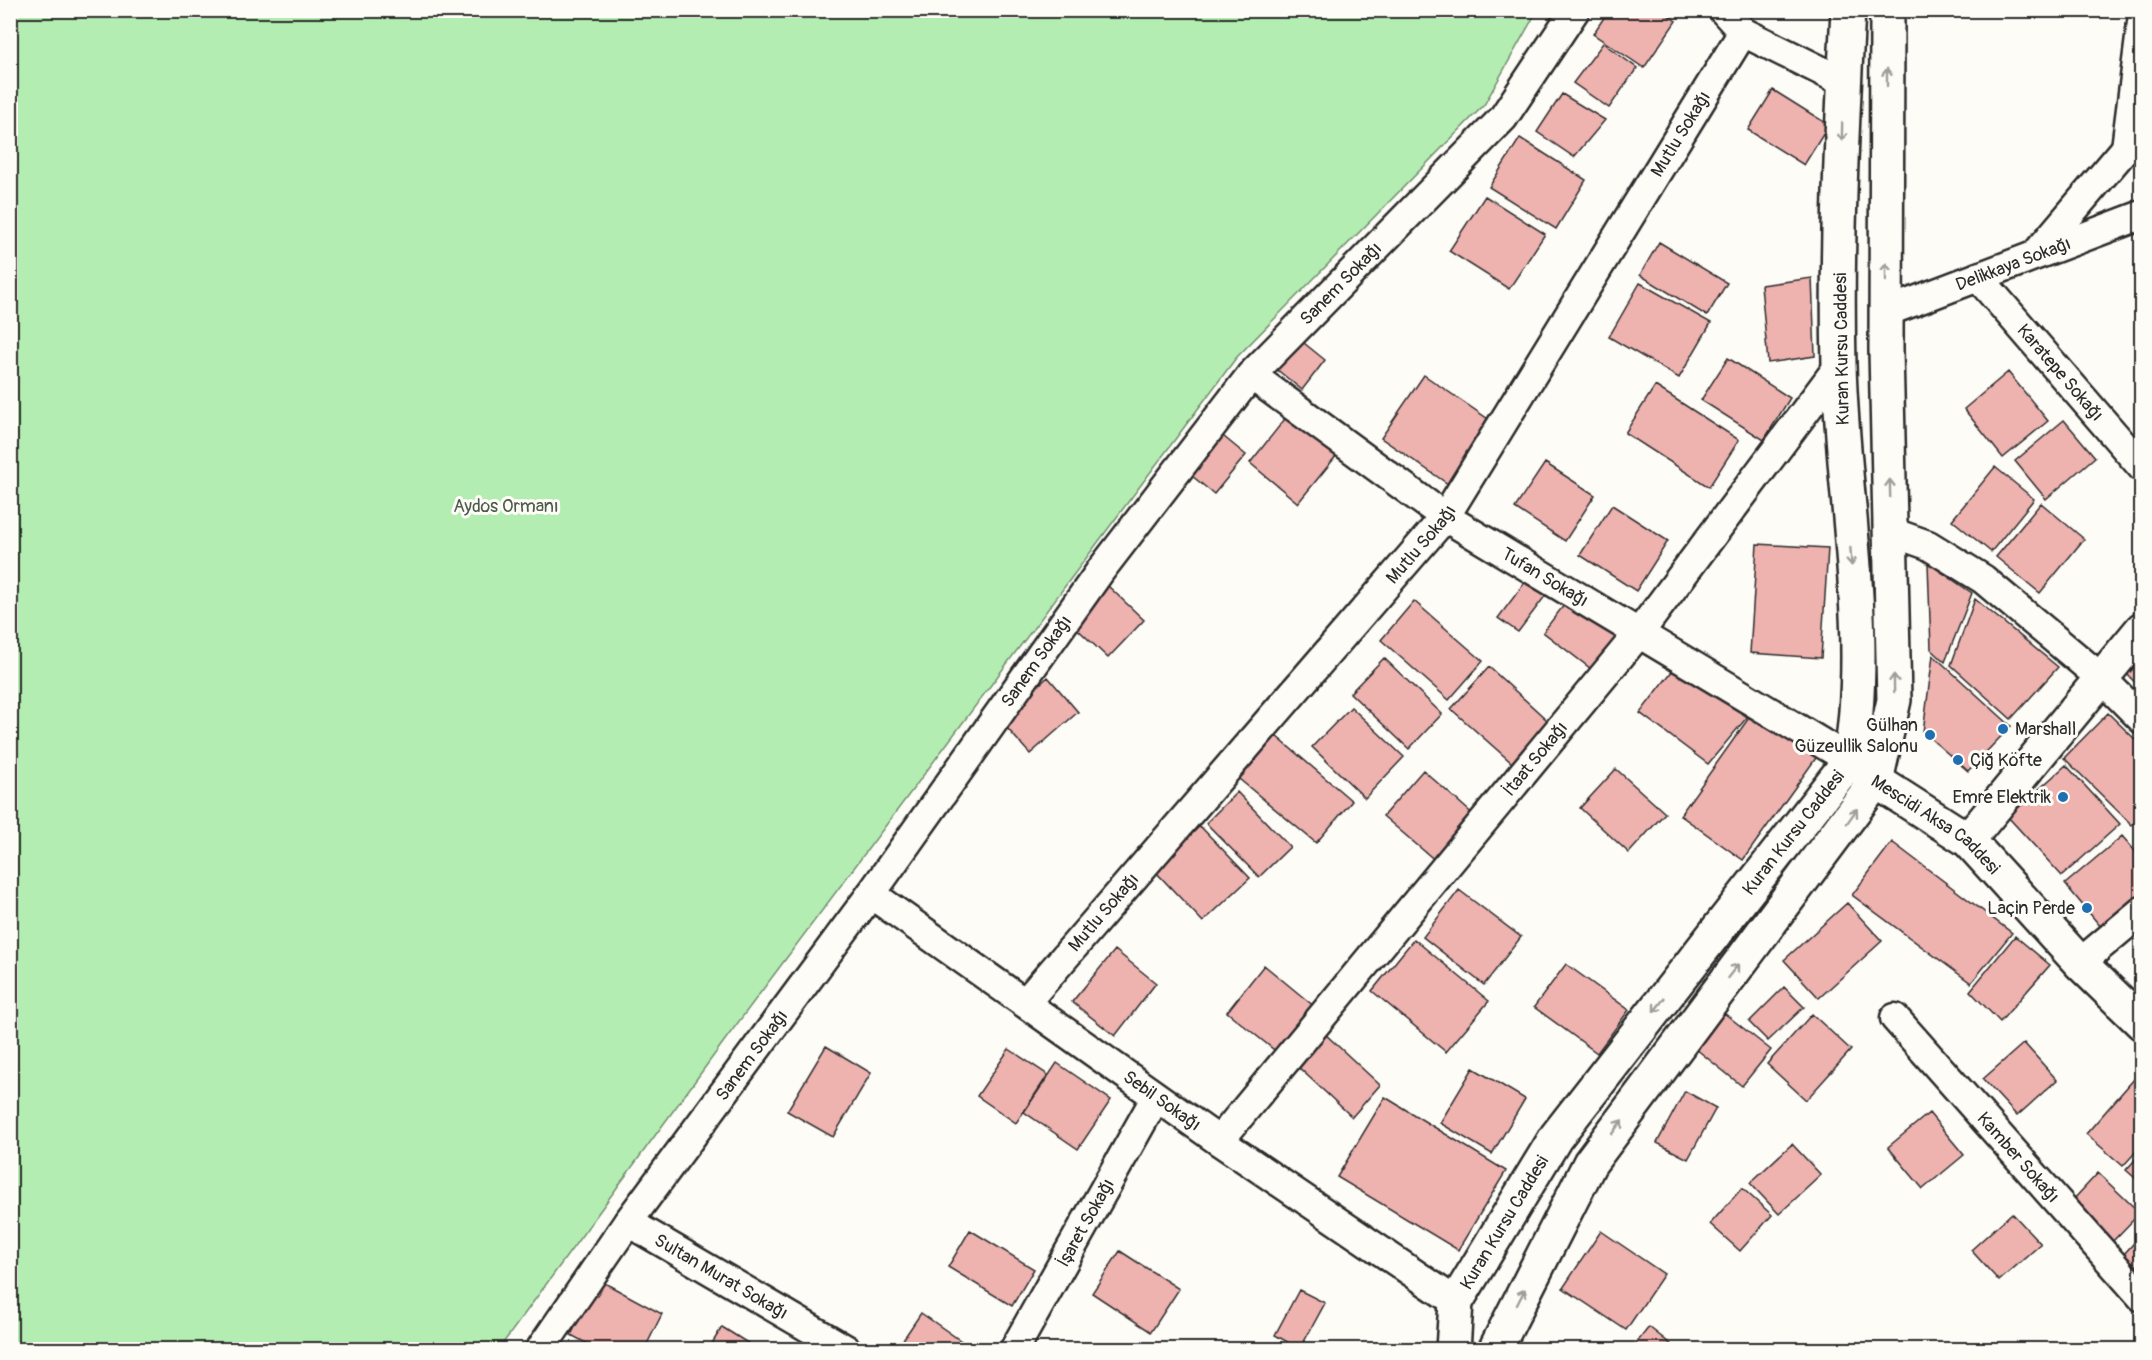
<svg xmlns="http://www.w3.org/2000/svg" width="2152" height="1360" font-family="Pangolin,sans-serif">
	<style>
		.green { fill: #b4edb1; stroke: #708c6e; stroke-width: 1.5 }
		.building { fill: #eeb2af; stroke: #2b2b2b; stroke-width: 1.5 }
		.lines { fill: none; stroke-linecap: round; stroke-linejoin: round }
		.minor-casing { stroke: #2b2b2b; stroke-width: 33 }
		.tertiary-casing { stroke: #2b2b2b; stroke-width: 38 }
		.secondary-casing { stroke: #2b2b2b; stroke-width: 38 }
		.minor { stroke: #fdfcf7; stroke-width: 28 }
		.tertiary { stroke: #fdfcf7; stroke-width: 33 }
		.secondary { stroke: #fdfcf7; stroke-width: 33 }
		.oneway { stroke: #9e9e9b }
		.poi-dot { fill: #1f6fb2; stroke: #fdfcf7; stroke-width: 2 }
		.labels { text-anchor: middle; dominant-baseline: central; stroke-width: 6; stroke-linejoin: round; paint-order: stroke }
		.street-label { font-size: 18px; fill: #2b2b2b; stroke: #fdfcf7 }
		.park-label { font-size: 18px; fill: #4d5c4c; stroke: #fdfcf7 }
		.poi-label { font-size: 18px; fill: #2b2b2b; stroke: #fdfcf7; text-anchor: end }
	</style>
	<rect width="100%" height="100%" fill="#fdfcf7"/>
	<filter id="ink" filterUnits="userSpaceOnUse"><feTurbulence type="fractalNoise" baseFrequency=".0167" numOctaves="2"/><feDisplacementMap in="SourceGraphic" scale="12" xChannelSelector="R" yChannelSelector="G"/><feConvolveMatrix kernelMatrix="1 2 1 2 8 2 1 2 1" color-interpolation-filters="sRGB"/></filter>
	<g filter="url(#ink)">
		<!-- green -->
		<path class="green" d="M10 11 11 10 1537 11 1484 105 1236 358 728 1036 498 1350 11 1349Z"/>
		<!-- building -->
		<path class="building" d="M1609 10H1661L1676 21 1644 68 1593 34Z
			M1603 43 1637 68 1609 108 1573 83Z
			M1773 90 1829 125 1804 165 1748 130Z
			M1562 94 1605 120 1574 157 1537 132Z
			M1520 138 1586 180 1556 229 1489 187Z
			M1485 196 1545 234 1509 289 1449 251Z
			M1659 242 1727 283 1707 316 1640 275Z
			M1812 278 1815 356 1768 363 1761 285Z
			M1640 283 1711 323 1679 378 1609 337Z
			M1299 339 1325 360 1302 390 1275 368Z
			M1728 358 1790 398 1764 440 1701 400Z
			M2008 372 2048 421 2003 458 1964 409Z
			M1424 375 1491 421 1448 484 1381 438Z
			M1655 386 1739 440 1709 487 1625 433Z
			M1292 410 1341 450 1298 503 1250 463Z
			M2064 420 2095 457 2046 499 2015 461Z
			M1218 432 1246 455 1214 494 1186 471Z
			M1545 463 1595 495 1565 541 1515 508Z
			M1995 467 2034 499 1991 552 1952 520Z
			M2041 503 2084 539 2040 593 1996 557Z
			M1612 505 1668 541 1636 591 1580 555Z
			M1757 544 1828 548 1821 658 1750 653Z
			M1928 563 1972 593 1945 662 1931 649Z
			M1532 573 1552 587 1518 632 1498 618Z
			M1107 585 1144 620 1108 658 1070 622Z
			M1571 596 1627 640 1599 675 1543 632Z
			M1975 599 2058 667 2011 719 1951 665Z
			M1414 601 1483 661 1449 700 1381 640Z
			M1933 655 2011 726 1968 771 1923 732Z
			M1384 658 1442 714 1409 749 1350 693Z
			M2142 661V690L2127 674Z
			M1676 666 1749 715 1708 764 1640 713Z
			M1489 667 1558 730 1521 771 1451 709Z
			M1048 677 1078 712 1030 754 999 719Z
			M1758 705 1821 751 1743 860 1680 815Z
			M1351 707 1404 757 1365 798 1312 747Z
			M2108 713 2142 746V816L2132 825 2064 758Z
			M1276 736 1352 801 1316 843 1239 779Z
			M2066 765 2120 824 2062 876 2008 817Z
			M1616 769 1665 813 1629 853 1580 808Z
			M1423 770 1476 817 1437 862 1383 816Z
			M1237 792 1290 847 1259 877 1206 823Z
			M1200 826 1250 878 1203 922 1154 870Z
			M2122 836 2142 859V893L2101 927 2065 884Z
			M1892 842 2012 933 1971 983 1852 895Z
			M1459 890 1521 937 1484 985 1423 937Z
			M1847 903 1882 941 1819 998 1784 960Z
			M2015 936 2050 965 2000 1022 1970 991Z
			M1414 939 1489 1001 1446 1052 1372 991Z
			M1115 950 1156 983 1115 1036 1072 1002Z
			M1566 964 1629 1010 1597 1053 1534 1007Z
			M1264 965 1315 1007 1278 1053 1227 1012Z
			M1784 987 1804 1007 1768 1041 1749 1022Z
			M1724 1013 1771 1050 1742 1086 1696 1049Z
			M1812 1014 1851 1050 1806 1100 1767 1064Z
			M1324 1033 1380 1085 1352 1117 1295 1064Z
			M2024 1043 2057 1080 2017 1116 1983 1079Z
			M826 1046 871 1073 833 1137 787 1111Z
			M1009 1049 1048 1075 1016 1123 977 1096Z
			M1057 1063 1111 1100 1078 1149 1024 1112Z
			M1473 1068 1525 1099 1492 1154 1440 1123Z
			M2135 1078 2142 1083V1145L2123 1166 2086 1134Z
			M1685 1091 1716 1108 1688 1159 1657 1143Z
			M1385 1097 1506 1171 1458 1250 1337 1177Z
			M1929 1113 1964 1155 1923 1189 1888 1147Z
			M1792 1144 1821 1175 1779 1214 1750 1183Z
			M2142 1152V1184L2126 1170Z
			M2098 1173 2140 1213 2113 1241 2072 1201Z
			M1742 1188 1772 1215 1740 1251 1710 1224Z
			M2012 1213 2041 1244 1999 1281 1971 1250Z
			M970 1230 1034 1269 1012 1306 948 1267Z
			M1601 1231 1664 1274 1626 1330 1563 1288Z
			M2142 1234V1270L2124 1254Z
			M1120 1251 1179 1289 1151 1332 1092 1293Z
			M599 1280 662 1314 644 1350H599L571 1335Z
			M1299 1290 1325 1303 1300 1349 1275 1335Z
			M921 1313 974 1350H896Z
			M722 1327 759 1350H708Z
			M1649 1327 1678 1350H1631Z"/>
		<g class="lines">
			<!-- minor casing -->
			<g class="minor-casing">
				<g id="minor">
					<path d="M1723 10 1743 32 1844 82"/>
					<path d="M2126 148 2142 22"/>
					<path d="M2036 254 2126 148 2142 134"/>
					<path id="s1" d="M1978 277 2142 467"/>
					<path id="s2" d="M1886 312 2142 215"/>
					<path id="s3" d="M1251 375 1445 517 1850 760"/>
					<path d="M1891 532 1928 545 1983 579 2101 678 2142 719"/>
					<path id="s4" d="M871 894 1219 1141 1456 1302"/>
					<path d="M2080 963 2142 911"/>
					<path id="s5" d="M1025 1003 1445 517 1743 32"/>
					<path id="s6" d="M1895 1018 2142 1297"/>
					<path id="s7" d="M1219 1141 1639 633 1839 366"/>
					<path id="s8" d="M628 1222 847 1350"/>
					<path id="s9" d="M540 1350 628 1222 871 894 1101 570 1251 375 1503 118 1575 10"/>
					<path id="s10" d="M1014 1350 1156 1097"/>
				</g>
			</g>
			<!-- tertiary casing -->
			<g class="tertiary-casing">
				<g id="tertiary">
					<path id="s11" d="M1853 762 1876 781 1968 840 2080 963 2142 1023"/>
					<path d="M1968 840 2142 629"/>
				</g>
			</g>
			<!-- secondary casing -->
			<g class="secondary-casing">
				<g id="secondary">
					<path id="s12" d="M1453 1350 1456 1302 1556 1137 1850 760C1872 634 1842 493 1839 365 1836 247 1842 128 1848 10"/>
					<path d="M1495 1350 1590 1163 1876 781 1894 700 1886 350 1887 10"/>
				</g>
			</g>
			<!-- minor -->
			<use href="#minor" class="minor"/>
			<!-- tertiary -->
			<use href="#tertiary" class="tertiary"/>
			<!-- secondary -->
			<use href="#secondary" class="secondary"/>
		</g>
		<!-- one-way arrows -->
		<defs><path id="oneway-shaft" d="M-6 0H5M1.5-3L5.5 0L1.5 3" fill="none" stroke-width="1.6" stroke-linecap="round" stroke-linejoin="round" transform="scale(1.5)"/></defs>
		<g class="oneway">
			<use href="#oneway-shaft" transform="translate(1887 77) rotate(-90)"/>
			<use href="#oneway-shaft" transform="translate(1842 132) rotate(91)"/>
			<use href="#oneway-shaft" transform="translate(1886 272) rotate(-90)"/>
			<use href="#oneway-shaft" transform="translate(1890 488) rotate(-91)"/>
			<use href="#oneway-shaft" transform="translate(1851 557) rotate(86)"/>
			<use href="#oneway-shaft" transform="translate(1894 683) rotate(-91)"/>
			<use href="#oneway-shaft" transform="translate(1852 816) rotate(-55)"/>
			<use href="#oneway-shaft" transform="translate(1733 971) rotate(-52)"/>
			<use href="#oneway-shaft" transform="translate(1659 1005) rotate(128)"/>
			<use href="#oneway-shaft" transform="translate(1617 1127) rotate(-54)"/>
			<use href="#oneway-shaft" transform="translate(1521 1297) rotate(-63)"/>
		</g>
	</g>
	<!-- markers -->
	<g class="poi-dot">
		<circle cx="2003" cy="729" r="6"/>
		<circle cx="1930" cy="735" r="6"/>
		<circle cx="1958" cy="760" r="6"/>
		<circle cx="2063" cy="797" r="6"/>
		<circle cx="2087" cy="908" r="6"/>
	</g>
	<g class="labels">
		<!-- street labels -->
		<g class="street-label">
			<text stroke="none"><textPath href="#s5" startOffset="1092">Mutlu Sokağı</textPath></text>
			<text stroke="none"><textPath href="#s2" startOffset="136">Delikkaya Sokağı</textPath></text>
			<text stroke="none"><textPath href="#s9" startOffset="1335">Sanem Sokağı</textPath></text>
			<text transform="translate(1842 349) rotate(-91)">Kuran Kursu Caddesi</text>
			<text stroke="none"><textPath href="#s1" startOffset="126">Karatepe Sokağı</textPath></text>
			<text stroke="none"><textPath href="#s5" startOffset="606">Mutlu Sokağı</textPath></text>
			<text stroke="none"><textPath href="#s3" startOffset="357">Tufan Sokağı</textPath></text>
			<text stroke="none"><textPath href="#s9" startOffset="849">Sanem Sokağı</textPath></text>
			<text stroke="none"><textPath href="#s7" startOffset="496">İtaat Sokağı</textPath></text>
			<text stroke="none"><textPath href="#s11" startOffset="104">Mescidi Aksa Caddesi</textPath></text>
			<text stroke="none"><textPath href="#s12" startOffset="627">Kuran Kursu Caddesi</textPath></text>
			<text stroke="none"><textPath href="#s5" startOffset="120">Mutlu Sokağı</textPath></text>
			<text stroke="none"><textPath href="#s9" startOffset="363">Sanem Sokağı</textPath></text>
			<text stroke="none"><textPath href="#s4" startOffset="357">Sebil Sokağı</textPath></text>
			<text stroke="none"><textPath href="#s6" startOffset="186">Kamber Sokağı</textPath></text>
			<text stroke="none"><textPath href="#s12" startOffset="141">Kuran Kursu Caddesi</textPath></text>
			<text stroke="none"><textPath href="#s10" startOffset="146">İşaret Sokağı</textPath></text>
			<text stroke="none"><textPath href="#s8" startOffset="108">Sultan Murat Sokağı</textPath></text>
		</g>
		<!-- park labels -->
		<g class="park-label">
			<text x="506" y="506">Aydos Ormanı</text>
		</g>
		<!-- poi labels -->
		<g class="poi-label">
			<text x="1918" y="725">Gülhan<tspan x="1918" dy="21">Güzeullik Salonu</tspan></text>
			<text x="2015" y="729" text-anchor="start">Marshall</text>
			<text x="1970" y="760" text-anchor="start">Çiğ Köfte</text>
			<text x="2051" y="797">Emre Elektrik</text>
			<text x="2075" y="908">Laçin Perde</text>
		</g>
	</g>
	<!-- margin -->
	<rect width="2152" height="1360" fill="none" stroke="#fdfcf7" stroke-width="36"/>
	<rect x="18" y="18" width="2116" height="1324" fill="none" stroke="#2b2b2b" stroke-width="2" filter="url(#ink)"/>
</svg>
